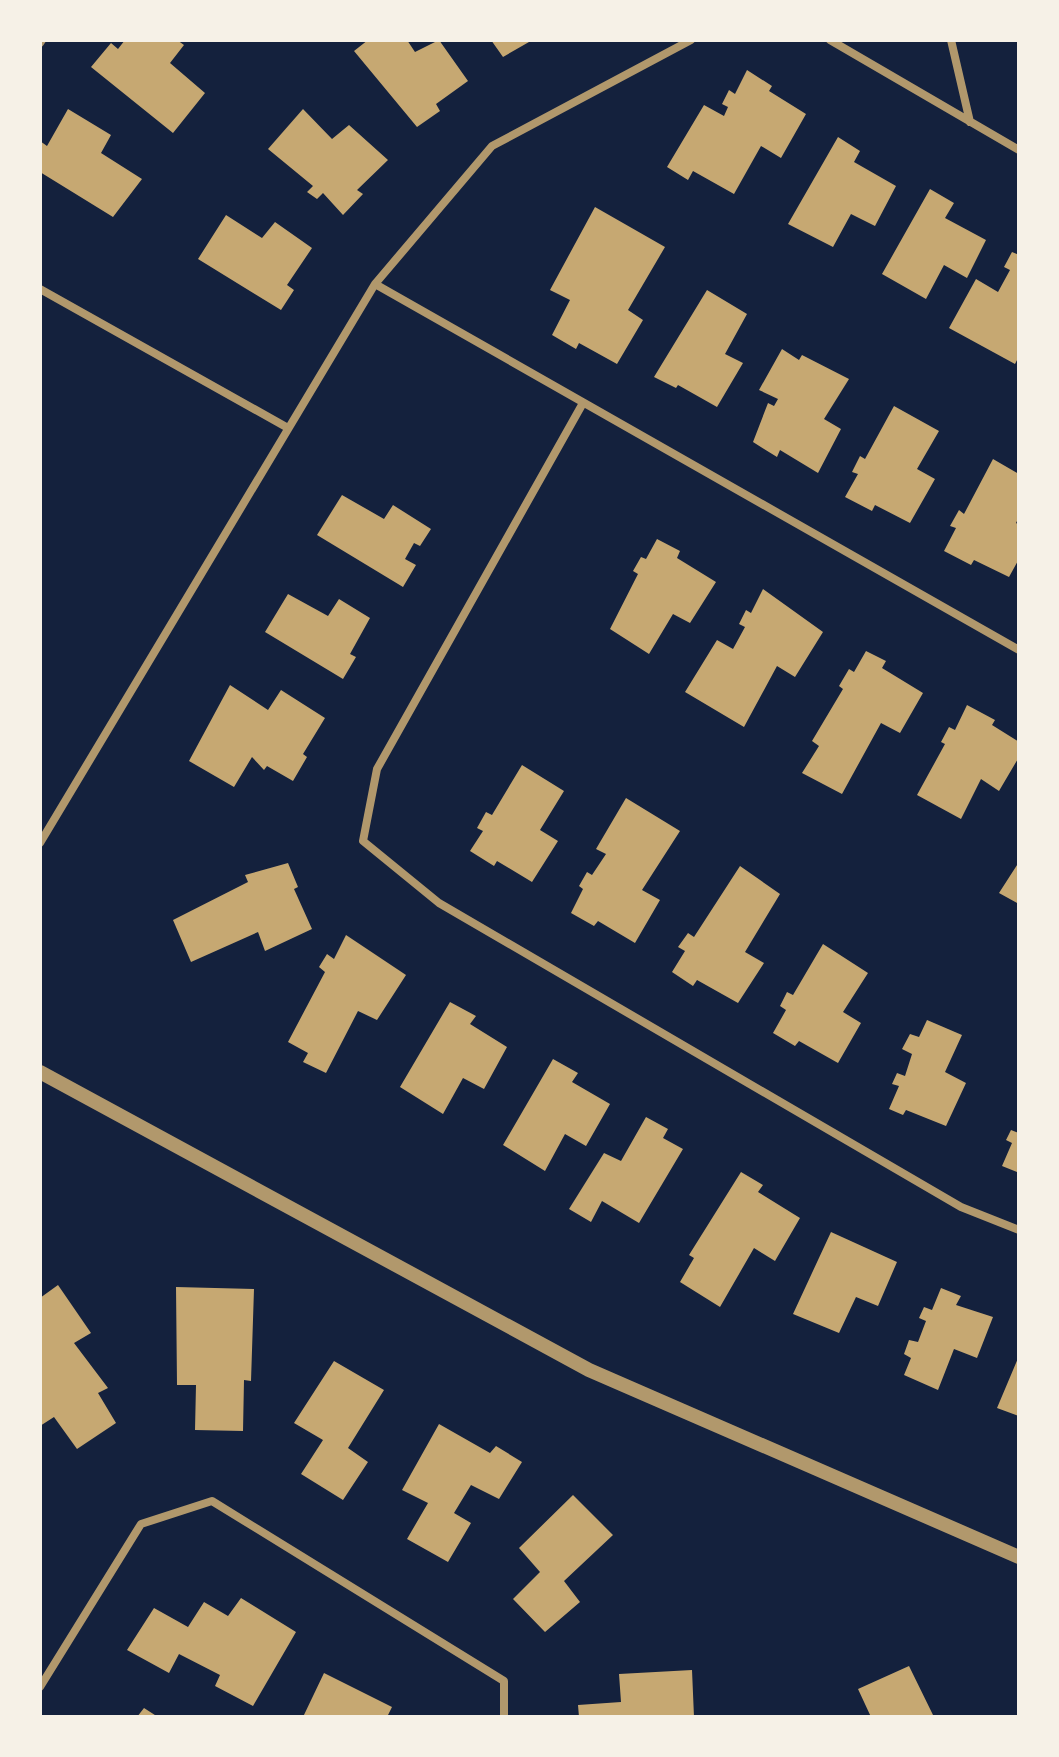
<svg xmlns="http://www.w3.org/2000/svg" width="1059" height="1757" font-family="'Archivo Narrow',sans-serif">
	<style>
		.building { fill: #c6a872 }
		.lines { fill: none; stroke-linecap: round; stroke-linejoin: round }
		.minor { stroke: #b1986c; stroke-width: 8 }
		.tertiary { stroke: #b1986c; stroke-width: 14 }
	</style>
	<rect width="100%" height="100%" fill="#14213d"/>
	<!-- building -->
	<path class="building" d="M125 40H177L184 45 170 63 205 93 173 133 91 67 111 43 118 49Z
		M368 40H407L415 52 439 40 468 81 436 104 440 111 417 127 354 51Z
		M491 40H528L529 42 503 57Z
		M747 70 772 86 769 91 806 114 781 158 761 146 734 194 693 171 688 180 667 167 704 105 724 116 728 107 722 104 729 90 735 94Z
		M68 109 111 135 101 153 142 179 113 217 40 172V141L47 146Z
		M303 109 332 139 349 125 388 160 357 190 363 194 343 215 323 193 317 199 307 192 313 186 268 149Z
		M838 137 860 151 854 162 896 186 875 226 851 214 833 247 788 224Z
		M930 189 954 203 945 218 986 240 967 278 944 265 926 299 882 274Z
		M595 207 665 247 628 310 643 320 617 364 579 343 576 349 552 335 570 300 550 290Z
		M226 215 262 238 275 222 312 248 287 285 294 290 281 310 198 259Z
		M1012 252 1019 255V356L1015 364 949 328 976 279 998 292 1010 270 1004 267Z
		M707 290 747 314 725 354 743 363 717 407 678 385 676 388 654 377Z
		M782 349 799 360 802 355 849 379 824 419 841 429 818 473 780 450 777 457 753 442 768 403 774 406 778 399 759 390Z
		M894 406 939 431 917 469 935 479 910 523 875 505 872 511 845 497 858 474 852 472 860 456 865 459Z
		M993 459 1019 474V517L1016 523 1019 525V559L1009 577 974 560 971 565 944 551 956 528 950 526 959 510 964 514Z
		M342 495 384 519 393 505 431 529 420 546 414 543 405 559 416 565 403 587 317 535Z
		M657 539 680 551 677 558 716 582 690 623 673 614 649 654 610 629 638 574 633 571 641 557 646 559Z
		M763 589 823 632 795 677 777 666 744 727 685 692 717 640 733 649 745 627 739 624 746 610 751 613Z
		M288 594 328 616 339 599 370 618 350 654 356 657 343 679 265 632Z
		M866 651 886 661 882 668 923 693 900 733 881 723 842 794 802 773 819 746 812 741 843 689 839 686 849 669 854 672Z
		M230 685 268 710 281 690 325 718 303 754 307 757 293 781 267 766 264 770 252 757 234 787 189 761Z
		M967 705 995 720 992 725 1019 742V757L999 791 981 779 961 819 917 795 945 744 941 742 949 727 955 730Z
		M522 765 564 791 540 830 558 841 532 882 497 861 494 866 470 851 483 831 477 828 486 812 492 815Z
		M626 798 680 831 642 890 660 900 635 943 598 921 594 926 571 913 583 889 579 886 587 872 592 875 606 854 596 849Z
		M1019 862V904L999 893Z
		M288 863 298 887 294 889 312 929 265 951 258 932 191 962 173 920 248 882 245 875Z
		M740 866 780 894 745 952 764 963 738 1003 697 980 693 986 672 972 685 951 678 947 688 933 694 937Z
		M346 935 406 975 377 1020 358 1011 326 1073 303 1062 308 1053 288 1042 325 972 319 967 327 954 334 959Z
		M823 944 868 973 843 1012 861 1023 838 1063 799 1041 795 1046 773 1033 786 1010 780 1006 787 992 793 995Z
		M450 1002 476 1016 470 1024 507 1047 484 1089 463 1078 443 1114 400 1087Z
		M927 1020 962 1035 945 1072 966 1083 946 1126 906 1110 903 1115 889 1109 899 1086 892 1084 897 1073 905 1076 912 1054 902 1049 910 1034 919 1037Z
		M553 1059 578 1073 572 1082 610 1104 586 1146 565 1134 545 1171 503 1145Z
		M646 1117 668 1129 663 1138 683 1149 639 1223 602 1201 591 1222 569 1209 604 1153 621 1161Z
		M1011 1130 1019 1133 1017 1172 1002 1166 1012 1143 1006 1140Z
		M741 1172 763 1185 758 1192 800 1218 775 1261 754 1248 720 1307 680 1282 694 1258 689 1255Z
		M831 1232 897 1262 878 1306 856 1297 839 1333 793 1314Z
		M58 1285 91 1333 74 1343 108 1388 98 1393 116 1423 77 1449 54 1417 40 1426V1298Z
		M176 1287 254 1289 251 1381 244 1380 243 1431 195 1430 196 1385H177Z
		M941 1288 961 1296 956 1305 993 1317 977 1358 954 1349 938 1390 904 1375 911 1358 904 1354 909 1340 918 1342 926 1321 919 1318 924 1307 932 1310Z
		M1019 1356V1416L997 1408Z
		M334 1361 384 1390 348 1448 368 1462 343 1500 301 1474 323 1440 294 1423Z
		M439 1424 490 1453 496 1446 522 1462 499 1499 471 1485 454 1513 471 1523 448 1562 407 1539 428 1503 402 1490Z
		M573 1495 613 1535 564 1581 580 1602 545 1632 513 1599 540 1572 519 1548Z
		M241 1598 296 1632 253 1706 215 1686 220 1675 179 1654 169 1673 127 1650 154 1608 188 1627 204 1602 228 1616Z
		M909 1666 934 1717H871L858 1689Z
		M692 1670 694 1717H579L578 1705 621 1702 619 1674Z
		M324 1673 392 1707 387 1717H303Z
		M144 1708 158 1717H137Z"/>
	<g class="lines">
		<!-- minor -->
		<path class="minor" d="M830 40 1019 150
			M951 40 970 122
			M40 43 42 40
			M375 284 1019 650
			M40 289 288 428
			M583 403 377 769 363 841 439 903 961 1207 1019 1230
			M40 843 375 284 492 146 691 40
			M40 1687 141 1524 212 1501 504 1681V1717"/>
		<!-- tertiary -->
		<path class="tertiary" d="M40 1072 589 1370 1019 1557"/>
	</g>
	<!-- border -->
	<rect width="1059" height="1757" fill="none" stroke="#f6f1e7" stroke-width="84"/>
</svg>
